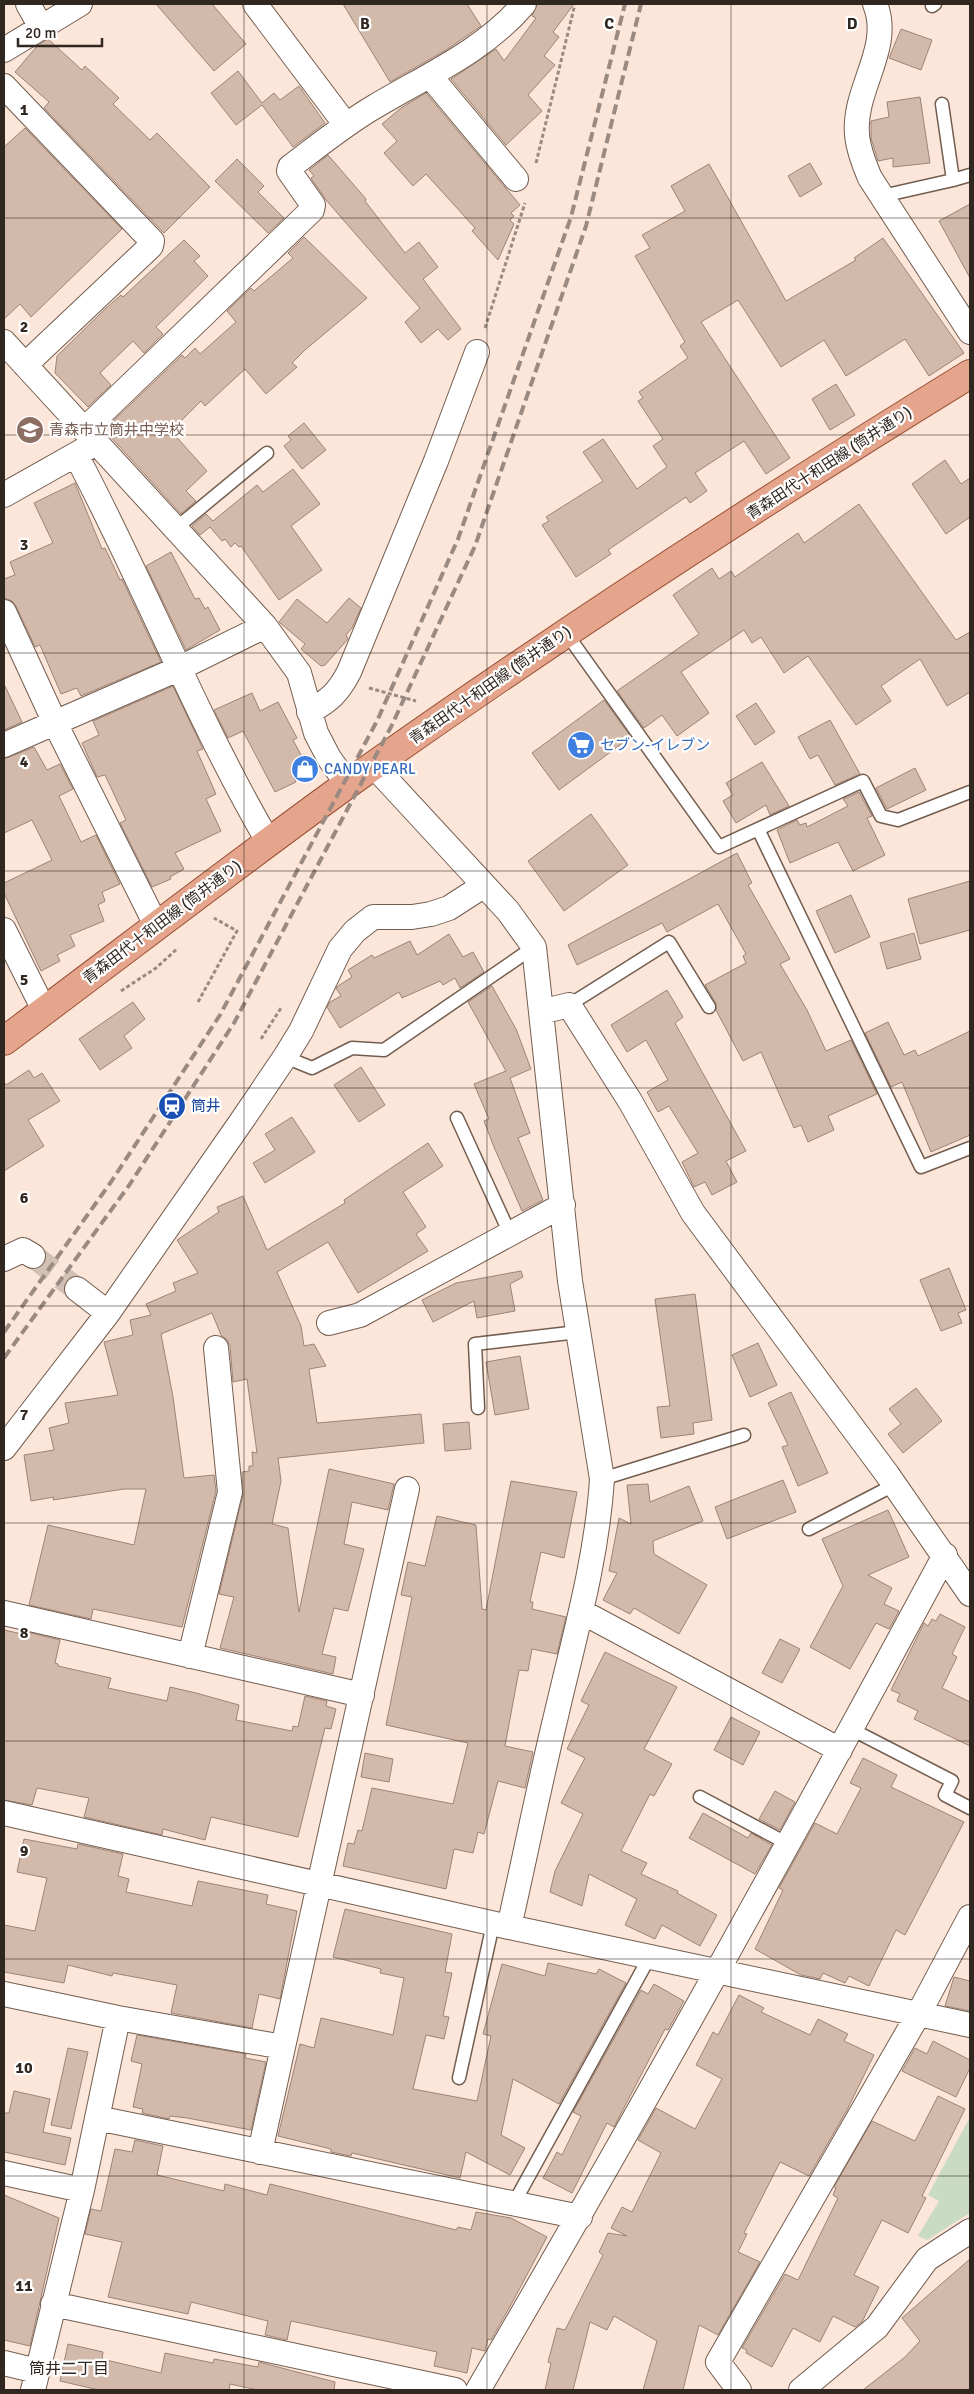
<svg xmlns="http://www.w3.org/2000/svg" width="974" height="2394" font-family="Signika,'Noto Sans JP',sans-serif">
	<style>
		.green { fill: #cadbc3 }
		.building { fill: #d2b9aa; stroke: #9c8476 }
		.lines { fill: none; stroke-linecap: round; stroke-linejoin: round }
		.street-tunnel { stroke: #d3c0b4; stroke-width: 24; stroke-dasharray: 24 12; stroke-linecap: butt }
		.lane-casing { stroke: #735d4f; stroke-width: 15 }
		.street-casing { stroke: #735d4f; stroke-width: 26 }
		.primary-casing { stroke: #9b5235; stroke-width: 30 }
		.path { stroke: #9a8a81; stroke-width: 3; stroke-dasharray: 4 2.5; stroke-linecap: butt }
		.lane { stroke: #fff; stroke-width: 12 }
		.street { stroke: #fff; stroke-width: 24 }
		.primary { stroke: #e5a58c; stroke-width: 28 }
		.rail { stroke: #9a8a81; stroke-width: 4; stroke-dasharray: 10 5; stroke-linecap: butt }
		.grid { fill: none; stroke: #312721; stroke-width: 1; stroke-opacity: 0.55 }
		.labels { text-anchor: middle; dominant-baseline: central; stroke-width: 4.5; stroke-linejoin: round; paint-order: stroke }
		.education-label { font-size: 15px; fill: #785e54; stroke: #fff; text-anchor: start }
		.street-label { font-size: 15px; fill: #312721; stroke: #fff }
		.shop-label { font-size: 15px; fill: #366cbe; stroke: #fff; text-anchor: start }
		.transit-label { font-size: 15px; fill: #164399; stroke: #fff; text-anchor: start }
		.neighbourhood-label { font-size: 16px; fill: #312721; stroke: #fff }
		.grid-label { font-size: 16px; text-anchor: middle; font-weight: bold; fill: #312721; stroke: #fff; stroke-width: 4.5; stroke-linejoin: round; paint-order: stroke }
	</style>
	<rect width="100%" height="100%" fill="#fbe6d9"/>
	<!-- green -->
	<path class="green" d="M970 2117V2213L927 2240 918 2236 939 2201 928 2195Z"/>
	<!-- building -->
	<path class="building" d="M156 4H212L246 44 214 71Z
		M343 4H467L481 26 446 50 390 82Z
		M537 4H574L553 32 559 37 544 56 555 65 528 95 542 111 506 145 451 79 496 49 504 61 536 18 532 16Z
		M901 29 932 40 921 70 889 58Z
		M48 39 82 70 85 66 119 98 113 104 150 140 157 133 210 187 164 233 44 108 49 102 15 72 38 45Z
		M238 71 262 103 274 93 280 100 299 86 325 123 293 147 262 105 236 125 211 93Z
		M426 93 520 205 511 213 514 216 510 220 514 224 498 260 472 231 475 228 426 174 413 186 384 153 397 141 382 124 401 108Z
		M920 97 930 163 893 167V158L878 161 871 138V121L889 117 887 102Z
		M25 128 122 229 31 317 20 304 4 319V147Z
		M328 155 366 199 365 201 405 253 419 242 438 267 423 279 461 329 448 340 438 329 421 343 405 322 420 308 326 200 311 178 314 176 309 170Z
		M237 159 264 186 258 192 284 218 268 233 215 181Z
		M810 163 822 184 800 197 788 176Z
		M709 164 786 301 856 260 854 258 883 238 964 353 929 376 905 339 846 376 824 340 781 367 738 300 701 322 790 458 766 474 744 441 695 473 707 491 690 503 686 497 608 550 611 554 576 577 542 525 549 521 546 517 603 481 583 452 603 439 637 489 667 467 653 446 663 439 638 401 643 398 639 392 688 358 680 346 685 342 635 256 650 248 642 235 685 211 671 186Z
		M970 204V278L939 221Z
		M304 237 367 298 305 350 292 363 297 367 266 394 245 369 205 406 201 401 171 431 207 471 186 491 196 501 181 514 109 435 112 433 107 427 182 355 185 358 195 348 200 354 236 322 227 311 251 288 254 291 293 258 288 253Z
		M184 240 200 256 194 261 208 276 156 327 163 334 144 353 133 341 100 373 111 385 88 407 55 373 57 356 104 310 121 295 123 297Z
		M836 384 855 415 830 430 812 399Z
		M304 423 326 450 302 469 284 446 291 440 288 436Z
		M945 460 961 484 970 478V517L946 534 912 484Z
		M293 469 320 504 291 526 322 570 279 600 241 546 239 547 235 543 231 547 225 539 222 541 210 527 200 535 192 526 206 514 213 521 257 485 263 492Z
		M75 483 102 549 105 548 120 580 122 579 161 662 81 696 77 688 61 694 40 645 35 647 16 606 12 601 4 598V579L15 575 10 562 53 543 34 503Z
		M859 504 956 640 970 632V692L947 706 920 659 881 686 891 701 856 725 808 656 784 673 761 637 752 643 744 630 681 672 709 713 677 736 662 715 644 728 617 691 699 634 673 595 712 568 719 579 731 571 735 577 798 533 804 543Z
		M171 552 195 599 199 598 205 609 208 607 220 630 186 650 146 566Z
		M349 598 361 608 352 628 346 635 348 639 325 665 321 666 301 649 305 644 279 622 297 599 327 623Z
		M4 684 22 722 4 730Z
		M173 686 203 749 197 751 216 794 206 799 221 831 175 853 184 869 170 877 171 879 152 887 120 823 126 820 105 775 97 777 82 743 99 735 93 721Z
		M252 693 260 711 278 702 297 738 293 740 308 768 293 776 296 782 275 792 243 731 228 738 214 710Z
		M604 700 631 737 559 790 532 753Z
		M756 703 775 732 755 745 736 716Z
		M830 720 860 774 835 785 818 755 810 759 798 737Z
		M34 747 47 770 60 764 73 789 59 796 81 842 96 835 120 884 102 892 105 901 98 905 104 921 70 935 75 946 57 955 60 961 41 971 4 893V883L52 860 32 820 4 833V759Z
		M762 762 789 806 770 815 766 805 736 823 723 801 733 795 726 783Z
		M915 768 926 790 887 809 876 788Z
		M859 792 872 816 867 818 885 855 853 871 838 842 790 863 777 830 797 820 800 825 806 823 807 827 848 806 843 799Z
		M591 814 628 865 564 911 528 861Z
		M737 853 752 883 748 885 790 959 780 964 807 1010 826 1051 851 1040 877 1094 828 1116 834 1130 808 1142 801 1125 794 1128 761 1052 743 1061 716 1010V1003L705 985 746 963 743 956 746 954 718 904 667 932 662 923 577 965 568 945Z
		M970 881V930L920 944 908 899Z
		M851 895 870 937 835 953 816 911Z
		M914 933 921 959 887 969 880 943Z
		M449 934 463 957 473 952 484 972 460 988 455 978 443 985 440 981 402 998 399 992 340 1028 327 1007 330 1002 341 996 336 988 338 986 352 977 348 970 372 955 374 958 410 941 417 955Z
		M492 986 516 1029 531 1069 510 1078 530 1133 518 1138 543 1200 522 1211 494 1147 484 1121 489 1119 474 1084 506 1071 468 1002Z
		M667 990 683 1017 675 1023 746 1151 726 1161 737 1182 712 1195 705 1182 694 1187 682 1162 698 1153 669 1106 658 1112 647 1092 668 1080 646 1040 627 1052 611 1025Z
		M133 1002 145 1019 124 1036 132 1048 100 1070 79 1039Z
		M888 1022 904 1055 915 1050 918 1056 970 1031V1135L931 1152 902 1082 891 1087 865 1033Z
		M361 1067 385 1105 359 1122 334 1085Z
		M29 1070 34 1078 42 1073 60 1101 28 1120 44 1146 4 1171V1082L6 1085Z
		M292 1117 315 1152 265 1183 253 1163 275 1150 265 1134Z
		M428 1143 443 1166 403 1192 426 1227 416 1234 428 1251 358 1293 328 1242 277 1272 301 1326 304 1346 314 1344 326 1366 309 1369 317 1423 421 1414 424 1443 278 1458 281 1481 272 1524 288 1528 299 1612 329 1469 394 1484 388 1510 352 1502 344 1544 364 1549 348 1611 334 1608 322 1654 336 1657 333 1674 220 1648 234 1597 219 1594 243 1495 242 1472 249 1471V1466H253L252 1452 257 1453 247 1379 233 1382 230 1346 227 1340 221 1335 212 1313 161 1334 173 1397 184 1478 214 1475 216 1491 182 1627 93 1609 91 1619 29 1605 48 1525 134 1545 146 1489H124L53 1500 54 1497 31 1501 24 1455 54 1450 49 1428 69 1423 65 1403 118 1395 104 1342 133 1335 130 1320 151 1315 146 1304 176 1291 173 1283 198 1273 177 1240 219 1212 217 1207 243 1196 267 1250 345 1203 344 1200Z
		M949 1268 966 1310 958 1313 962 1323 941 1331 920 1280Z
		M521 1271 523 1277 510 1284 515 1311 477 1318 474 1301 433 1322 422 1300 456 1283Z
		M695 1294 712 1420 693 1423 694 1434 661 1438 657 1407 670 1406 655 1299Z
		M758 1343 777 1385 750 1397 732 1355Z
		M520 1356 529 1409 495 1415 486 1362Z
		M916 1388 942 1421 903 1453 888 1434 901 1424 889 1409Z
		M791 1392 828 1473 798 1486 782 1447 788 1445 768 1403Z
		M469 1422 471 1449 445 1451 443 1424Z
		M783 1480 796 1512 727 1539 715 1507Z
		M511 1481 577 1492 564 1558 541 1552 530 1602H533L532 1609 566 1617 557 1654 532 1649 528 1671 519 1670 505 1746 533 1752 525 1788 498 1781 484 1834 478 1832 473 1853 454 1849 446 1889 343 1866 348 1843 354 1844 358 1830 362 1831 372 1788 453 1804 468 1743 386 1725 412 1597 401 1595 408 1562 425 1566 437 1516 476 1525 482 1609 486 1610Z
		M648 1484 650 1502 689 1486 703 1521 653 1541 654 1554 707 1585 679 1634 634 1608 630 1614 603 1600 617 1573 609 1571 619 1518 631 1524 627 1485Z
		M888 1510 909 1557 868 1575 892 1588 884 1604 899 1611 889 1629 876 1623 850 1669 810 1647 843 1586 822 1539Z
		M940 1614 965 1627 952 1654 957 1657 942 1688 970 1702V1746L914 1719 918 1711 897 1701 900 1694 891 1690 924 1623 928 1626 932 1619 936 1621Z
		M4 1630 22 1634 23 1631 60 1640 55 1663 58 1664V1666L111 1678 108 1688 167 1701 170 1687 196 1693 239 1705 236 1720 292 1731 293 1726 298 1727 305 1696 327 1701 326 1706 336 1709 331 1729 325 1728 298 1837 211 1817 205 1840 163 1829 162 1835 84 1817 89 1798 37 1788 32 1805 4 1800Z
		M780 1639 800 1649 782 1683 762 1673Z
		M605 1652 677 1687 644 1749 672 1764 654 1796 650 1794 621 1851 647 1863 641 1874 678 1891 677 1893 717 1915 700 1946 662 1925 655 1939 625 1925 637 1899 589 1874 582 1906 550 1892 555 1871 583 1814 561 1803 585 1758 567 1749 589 1705 581 1701Z
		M731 1717 760 1732 743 1765 714 1750Z
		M365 1753 393 1759 389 1782 361 1777Z
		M863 1758 897 1775 891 1787 964 1822 905 1935 896 1930 869 1986 849 1976 845 1983 823 1973 820 1979 801 1975 755 1949 783 1890 779 1888 815 1823 837 1834 861 1788 850 1783Z
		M775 1791 795 1802 780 1830 759 1819Z
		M703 1813 748 1838 751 1833 772 1845 755 1874 689 1838Z
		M24 1839 77 1849 78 1844 123 1854 118 1876 129 1879 126 1892 192 1906 198 1881 268 1895 266 1904 297 1911 280 1999 259 1994 252 2028 171 2013 177 1985 113 1973 112 1976 68 1965 64 1983 4 1972V1925L35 1931 47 1878 17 1872Z
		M345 1909 452 1934 445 1972 452 1973 443 2016 449 2017 444 2039 426 2035 413 2089 477 2101 491 2036 483 2034 502 1964 545 1976 548 1963 596 1974 599 1969 626 1983 559 2104 513 2079 501 2135 525 2148 510 2175 466 2152 460 2178 352 2153 351 2156 331 2152V2149L278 2136 300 2044 314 2048 321 2018 393 2035 404 1978 380 1973 381 1969 333 1957Z
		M954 1977 970 1981V2011L945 2006Z
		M654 1984 684 2001 668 2030 665 2029 614 2127 607 2123 572 2193 543 2178 557 2152 562 2155 581 2116 573 2112 641 1990 648 1994Z
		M739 1995 764 2008 761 2012 810 2035 818 2019 848 2034 844 2041 874 2055 847 2110 809 2176 780 2162 744 2233 747 2234 738 2252 760 2262 718 2335 699 2325 683 2390H643L657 2341 614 2316 607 2330 590 2322 573 2390H545L551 2363 548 2362 557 2328 565 2330 603 2255 599 2252 608 2233 627 2236 611 2228 622 2207 632 2212 661 2153 638 2140 656 2108 695 2129 722 2079 696 2065 713 2032 718 2035Z
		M137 2035 246 2054 245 2058 266 2062 251 2130 187 2118 170 2116 169 2119 142 2113 143 2109 133 2107 142 2064 131 2061Z
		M933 2041 970 2060V2068L956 2097 902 2071 915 2048 927 2054Z
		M68 2048 88 2052 71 2129 51 2125Z
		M14 2091 50 2099 43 2132 71 2138 65 2165 4 2152V2113H9Z
		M938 2096 965 2109 922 2196 926 2198 908 2233 882 2220 854 2275 879 2287 862 2322 855 2327 833 2316 820 2342 793 2328 772 2367 746 2353 747 2350 742 2348 785 2274 798 2280 838 2198 833 2195 836 2188 834 2187 872 2121 915 2141Z
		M135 2140 163 2146 157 2175 224 2191 225 2184 267 2195 270 2184 456 2230 458 2227 471 2230 476 2212 511 2218 547 2237 512 2303 491 2340 488 2339 485 2351 472 2348 467 2373 434 2366 437 2352 291 2321 287 2340 265 2335 268 2321 191 2302 188 2314 108 2297 122 2242 85 2234 91 2209 101 2211 115 2149 132 2152Z
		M4 2195 59 2218 30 2346 4 2340Z
		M970 2259V2390H863L905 2357 920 2341 902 2318Z
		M68 2344 103 2352 102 2359 161 2373 165 2353 213 2363 214 2359 258 2367 259 2362 335 2382 334 2390H258L230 2384 229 2390H99L60 2381Z"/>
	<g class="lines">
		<!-- street-tunnel -->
		<path class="street-tunnel" d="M33 1256 77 1289"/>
		<!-- lane casing -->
		<g class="lane-casing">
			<path id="lane" d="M932 6 935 4
				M953 180 970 175
				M882 196 953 180 942 104
				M175 529 267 453
				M566 633 719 847 863 781 881 816 898 820 970 792
				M758 829 921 1167 970 1148
				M569 1005 669 942 709 1007
				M285 1057 312 1068 352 1048 384 1050 534 947
				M457 1118 510 1234
				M478 1408 475 1344 578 1332
				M602 1479 744 1435
				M809 1529 894 1485
				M851 1729 952 1781 945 1795 970 1808
				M700 1797 788 1844
				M459 2078 493 1924
				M514 2203 649 1958"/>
		</g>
		<!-- street casing -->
		<g class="street-casing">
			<path id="street" d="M28 4 41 27
				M255 4 346 125
				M875 4C893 48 853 89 857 134 858 149 864 164 870 178L970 332
				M4 50 80 4
				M430 76 516 179
				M4 86 152 241 151 246 25 365
				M4 342 265 626 299 673 316 733 329 758 348 785
				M84 430 312 210 313 205 289 171 290 167C318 146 345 124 374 107 426 76 484 51 524 4
				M76 455C144 583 196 718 269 843
				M4 495 89 447
				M4 612 55 723 156 925
				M309 712C330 700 338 693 349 672L436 461 477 352
				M4 745 178 669 265 626
				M374 766 508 911 534 947 570 1281 602 1479C597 1559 574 1638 556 1716 539 1786 525 1857 509 1927
				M4 930 44 1010
				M541 1012 569 1005 630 1101 693 1213 887 1474 970 1594
				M4 1259 23 1250 33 1256
				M77 1289 108 1313
				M329 1323 360 1315 563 1205
				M4 1448 108 1313 243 1119 285 1057 301 1031 340 949 355 931 373 917H412L431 914 449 908 483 886
				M582 1612 840 1750
				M4 1613 362 1695
				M190 1656 230 1492 216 1348
				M4 1813 509 1927 970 2025
				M4 1994 118 2018 283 2047 407 1489
				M97 2118 580 2217
				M260 2152 283 2047
				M4 2173 82 2190
				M53 2304 455 2390
				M4 2363 37 2371
				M33 2390 82 2190 118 2018
				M478 2390C639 2115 794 1836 945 1555
				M739 2390 718 2362 919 2013 970 1917
				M801 2390 877 2327 927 2259 970 2231"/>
		</g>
		<!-- primary casing -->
		<g class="primary-casing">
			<path id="primary" d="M4 1041C119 955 233 867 349 783 551 639 759 504 970 374"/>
		</g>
		<!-- path -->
		<path class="path" d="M536 163 575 4
			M485 328 525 203
			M369 688 416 701
			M121 991 156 968 178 948
			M198 1002 237 931 214 918
			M261 1039 281 1008"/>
		<!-- lane -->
		<use href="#lane" class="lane"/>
		<!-- street -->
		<use href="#street" class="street"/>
		<!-- primary -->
		<use href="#primary" class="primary"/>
		<!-- rail -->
		<path class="rail" d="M4 1332 111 1182 220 1015 377 721 458 539 571 217 625 4
			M4 1358 130 1184 234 1023 391 727 475 546 586 226 641 4"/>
	</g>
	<!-- grid -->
	<path class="grid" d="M244 4V2390M487 4V2390M731 4V2390M4 218H970M4 435H970M4 653H970M4 871H970M4 1088H970M4 1306H970M4 1523H970M4 1741H970M4 1959H970M4 2176H970"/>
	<!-- icons -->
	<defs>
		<g id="school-disc" transform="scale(1.4375)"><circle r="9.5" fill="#8d6e63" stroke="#fff"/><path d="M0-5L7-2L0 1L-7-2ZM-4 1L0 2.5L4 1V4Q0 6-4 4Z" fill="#fff"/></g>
		<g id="supermarket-disc" transform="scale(1.4375)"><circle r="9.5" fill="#3f7fe0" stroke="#fff"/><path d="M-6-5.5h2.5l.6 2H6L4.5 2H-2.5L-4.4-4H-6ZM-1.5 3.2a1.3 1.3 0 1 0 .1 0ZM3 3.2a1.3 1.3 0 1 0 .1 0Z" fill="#fff"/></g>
		<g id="shop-disc" transform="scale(1.4375)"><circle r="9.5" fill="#3f7fe0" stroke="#fff"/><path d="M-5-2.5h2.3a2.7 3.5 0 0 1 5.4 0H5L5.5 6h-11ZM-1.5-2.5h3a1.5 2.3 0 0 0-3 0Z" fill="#fff"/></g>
		<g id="station-disc" transform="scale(1.4375)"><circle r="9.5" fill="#1a4fb4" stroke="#fff"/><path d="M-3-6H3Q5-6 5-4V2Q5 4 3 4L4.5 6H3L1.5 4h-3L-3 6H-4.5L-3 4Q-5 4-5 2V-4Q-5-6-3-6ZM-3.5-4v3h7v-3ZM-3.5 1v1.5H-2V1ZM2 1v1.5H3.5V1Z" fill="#fff"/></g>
	</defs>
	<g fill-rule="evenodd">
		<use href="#school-disc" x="30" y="430"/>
		<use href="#supermarket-disc" x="581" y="745"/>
		<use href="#shop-disc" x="305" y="769"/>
		<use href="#station-disc" x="172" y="1106"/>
	</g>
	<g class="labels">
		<!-- education labels -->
		<g class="education-label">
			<text x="49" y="430">青森市立筒井中学校</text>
		</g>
		<!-- street labels -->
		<g class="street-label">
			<text transform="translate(829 463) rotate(-33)">青森田代十和田線 (筒井通り)</text>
			<text transform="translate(490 685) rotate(-35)">青森田代十和田線 (筒井通り)</text>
			<text transform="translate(162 922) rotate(-37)">青森田代十和田線 (筒井通り)</text>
		</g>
		<!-- shop labels -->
		<g class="shop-label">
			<text x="600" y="745">セブン-イレブン</text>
			<text x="324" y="769">CANDY PEARL</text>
		</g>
		<!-- transit labels -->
		<g class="transit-label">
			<text x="191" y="1106">筒井</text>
		</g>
		<!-- neighbourhood labels -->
		<g class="neighbourhood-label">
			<text x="69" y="2369">筒井二丁目</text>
		</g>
	</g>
	<g class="grid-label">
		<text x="365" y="29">B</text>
		<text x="609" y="29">C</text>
		<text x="852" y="29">D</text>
		<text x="24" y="115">1</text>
		<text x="24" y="332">2</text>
		<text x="24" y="550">3</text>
		<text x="24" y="767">4</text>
		<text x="24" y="985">5</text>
		<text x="24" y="1203">6</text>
		<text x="24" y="1420">7</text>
		<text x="24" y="1638">8</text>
		<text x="24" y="1856">9</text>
		<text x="24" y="2073">10</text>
		<text x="24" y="2291">11</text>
	</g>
	<!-- border -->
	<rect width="974" height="2394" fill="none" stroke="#312721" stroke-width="10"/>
	<!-- scale -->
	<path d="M18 38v8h84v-8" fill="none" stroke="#312721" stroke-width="2.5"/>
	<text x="25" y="38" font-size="15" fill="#312721" stroke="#ffffff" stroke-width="4" paint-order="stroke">20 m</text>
</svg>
